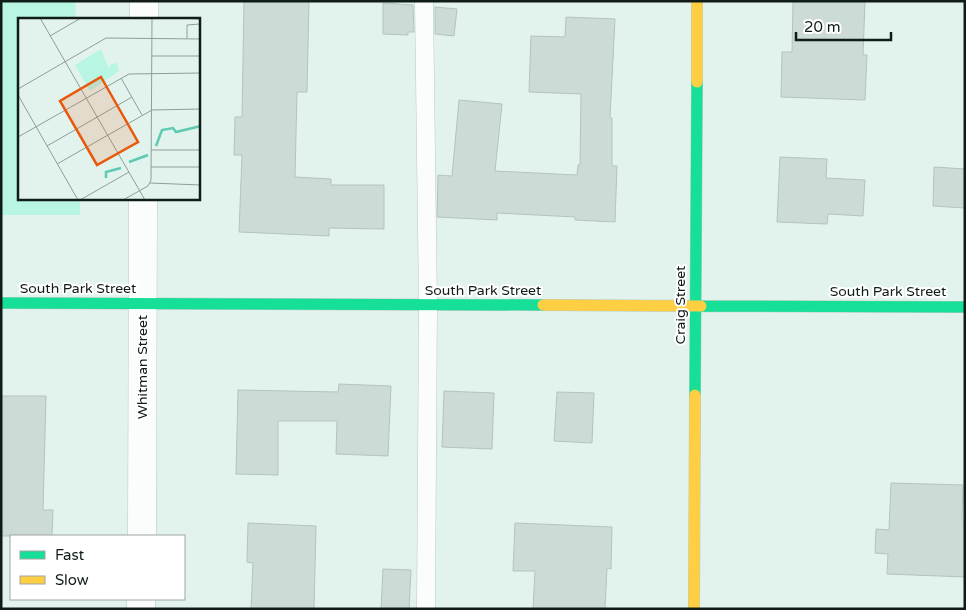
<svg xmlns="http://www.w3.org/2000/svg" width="966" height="610" font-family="'Varela Round',sans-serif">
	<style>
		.green { fill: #b8f5e3 }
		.building { fill: #cddbd6; stroke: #b5c3be }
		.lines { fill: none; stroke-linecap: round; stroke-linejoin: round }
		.lane-casing { stroke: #bac8c3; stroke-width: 19 }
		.street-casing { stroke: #bac8c3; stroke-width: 29 }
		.fast-casing { stroke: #bac8c3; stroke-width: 12 }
		.slow-casing { stroke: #bac8c3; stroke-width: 12 }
		.lane { stroke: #fbfdfc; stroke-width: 18 }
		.street { stroke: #fbfdfc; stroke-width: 28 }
		.fast { stroke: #16e098; stroke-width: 11 }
		.slow { stroke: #ffcf43; stroke-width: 11 }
		.labels { text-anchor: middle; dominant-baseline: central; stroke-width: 4; stroke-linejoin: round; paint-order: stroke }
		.street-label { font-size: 14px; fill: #101c18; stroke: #fff }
		.inset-river { fill: none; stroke: #5ecab2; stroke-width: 2.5 }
		.inset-road { fill: none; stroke: #8e9d98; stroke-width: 1 }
		.view { fill: #e8590c; fill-opacity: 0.15; stroke: #e8590c; stroke-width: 2.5 }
		.inset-edge { fill: none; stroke: #101c18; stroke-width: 2.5 }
	</style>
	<rect width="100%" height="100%" fill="#e2f3ed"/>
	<!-- green -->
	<path class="green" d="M1 1H75L76 19H19V199H80V215H1Z"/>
	<!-- building -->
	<path class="building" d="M244 1H309L307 92H297L295 177 331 179V185H384V229L329 228V236L239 232 242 155H234L235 117H242Z
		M793 1H865L863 55H867L865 100 781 97 782 52H792Z
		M383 3 413 5 414 32H408V35L383 34Z
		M435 7 457 9 454 36 435 34Z
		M566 17 615 19 610 118H612V166H617L615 222 575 220V217L497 213V220L437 217 438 175 452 176 459 100 502 104 495 171 577 175 578 165H580L581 94 529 92 531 36 565 37Z
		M780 157 827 159 826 178 865 180 863 216 828 214 827 224 777 222Z
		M934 167 965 169V208L933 206Z
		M339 384 391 386 388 456 336 454 337 421H278V475L236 474 238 390 338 392Z
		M444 391 494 393 492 449 442 447Z
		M557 392 594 393 592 443 554 441Z
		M1 396H46L43 510H53L52 536H1Z
		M891 483 963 485 962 520H965V577L887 574 888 554 875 553 876 529 889 530Z
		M248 523 316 526 314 609H251L253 563 247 562Z
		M515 523 612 527 611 569 607 568 605 609H533L535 571H513Z
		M383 569 411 570 409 609H381Z"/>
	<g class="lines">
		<!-- lane casing -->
		<g class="lane-casing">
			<path id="lane" d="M424 1 428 305 426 609"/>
		</g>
		<!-- street casing -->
		<g class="street-casing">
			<path id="street" d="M144 19V1
				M142 536 143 199
				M141 609V599"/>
		</g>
		<!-- fast casing -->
		<g class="fast-casing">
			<path id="fast" d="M1 303 543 305
				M701 306 965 307
				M695 395 697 82"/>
		</g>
		<!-- slow casing -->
		<g class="slow-casing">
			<path id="slow" d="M697 82V1
				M543 305 701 306
				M694 609 695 395"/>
		</g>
		<!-- lane -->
		<use href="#lane" class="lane"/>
		<!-- street -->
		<use href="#street" class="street"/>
		<!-- fast -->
		<use href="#fast" class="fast"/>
		<!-- slow -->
		<use href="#slow" class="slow"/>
	</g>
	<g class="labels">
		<!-- street labels -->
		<g class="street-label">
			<text x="78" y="288">South Park Street</text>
			<text x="483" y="290">South Park Street</text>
			<text x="888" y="291">South Park Street</text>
			<text transform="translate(680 305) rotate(-90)">Craig Street</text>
			<text transform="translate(142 367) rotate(-90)">Whitman Street</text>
		</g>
	</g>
	<!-- overview -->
	<g transform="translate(18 18)">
		<rect width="182" height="182" fill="#e2f3ed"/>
		<path d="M83 31 91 51 93 46 99 45 101 53 72 73 57 47Z" fill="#b8f5e3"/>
		<path class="inset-river" d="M138 128 144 112 155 110 158 114 183 108M111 144 130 137M88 160V154L103 150"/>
		<path class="inset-road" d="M22 0 127 182M159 0 183 1M32 18 63 0M169 20V7L182 6M134 38H183M182 55V0M103 60 124 97M0 71 88 20 183 21M0 77 60 182M0 119 111 56 183 55M29 128 114 79M133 132H183M39 146 134 92 183 91M133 149H183M132 165 183 167M62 182 111 154M105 182 130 168 133 162 134 0"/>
		<path class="view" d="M83 59 120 124 79 147 42 83Z"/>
		<rect width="182" height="182" class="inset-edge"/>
	</g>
	<!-- border -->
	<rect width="966" height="610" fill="none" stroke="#101c18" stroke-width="5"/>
	<!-- legend -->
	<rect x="10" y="535" width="175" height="65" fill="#ffffff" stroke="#9fa4a3"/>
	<rect x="20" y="551" width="25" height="8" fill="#16e098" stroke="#9fa4a3"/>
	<text x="55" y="560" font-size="15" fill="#101c18">Fast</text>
	<rect x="20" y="576" width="25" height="8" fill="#ffcf43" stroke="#9fa4a3"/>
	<text x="55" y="585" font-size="15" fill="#101c18">Slow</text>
	<!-- scale -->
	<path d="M796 32v8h95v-8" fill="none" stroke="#101c18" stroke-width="2.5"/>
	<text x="804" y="32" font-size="15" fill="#101c18" stroke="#ffffff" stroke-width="4" paint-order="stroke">20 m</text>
</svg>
